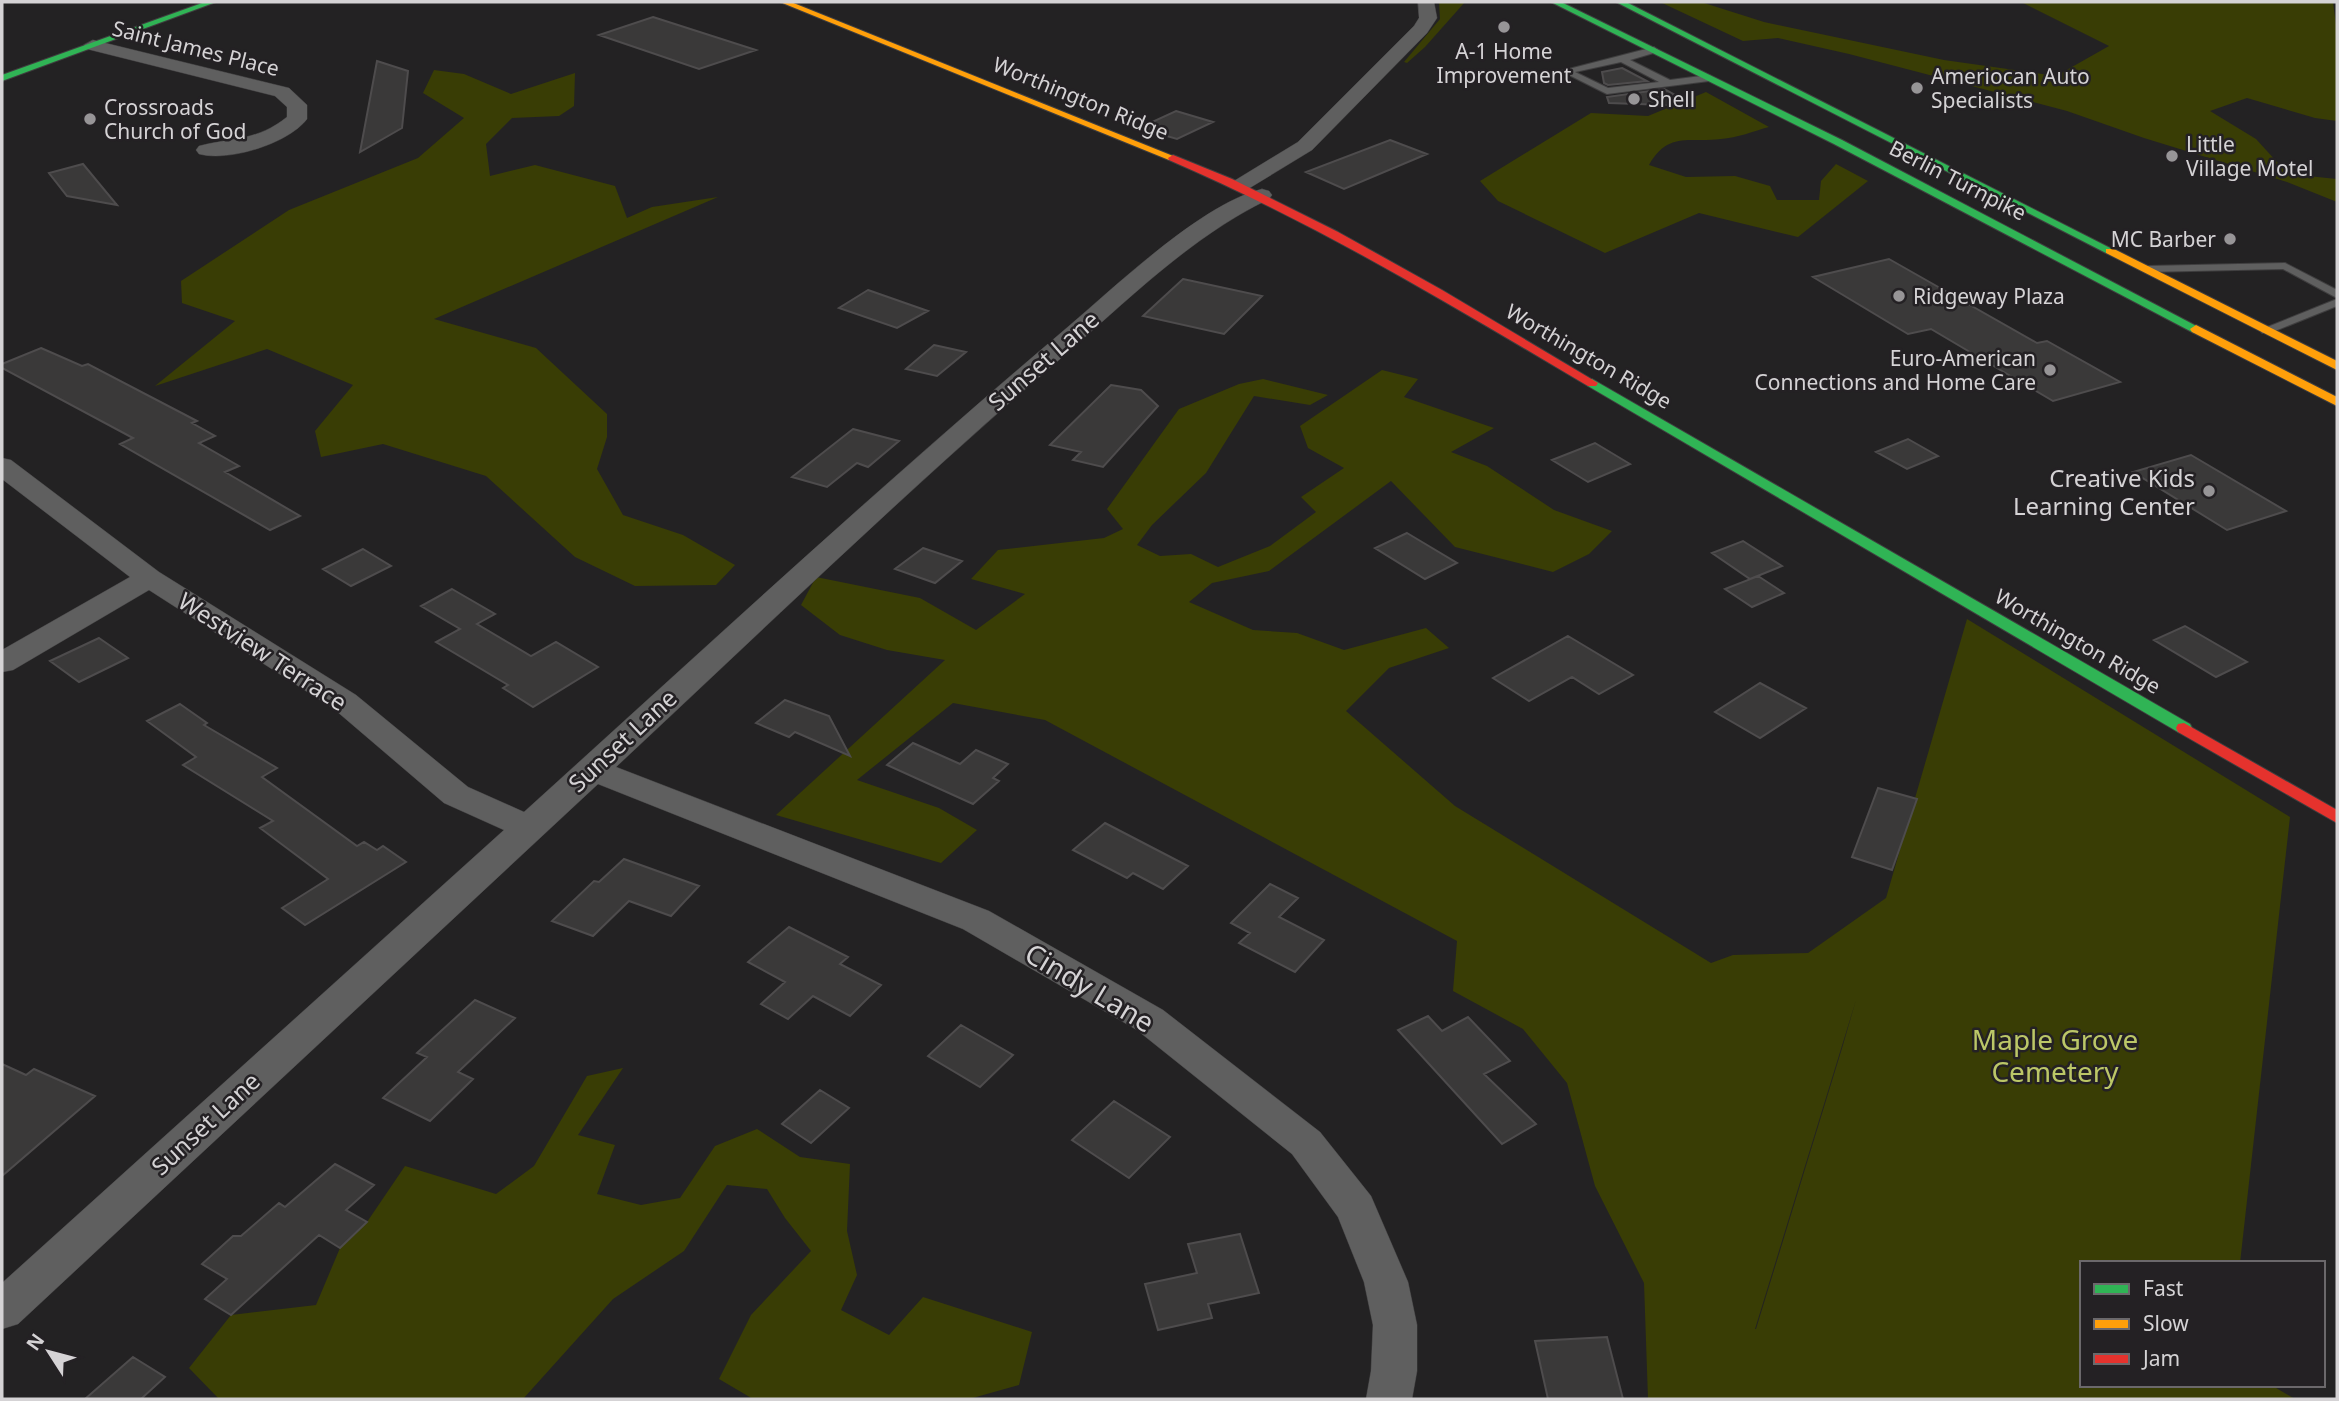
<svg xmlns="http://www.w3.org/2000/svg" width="2339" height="1401" font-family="'Noto Sans',sans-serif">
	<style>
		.green { fill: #393d05; fill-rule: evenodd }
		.building { fill: #3a3939; stroke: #4e4c4d; stroke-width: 2 }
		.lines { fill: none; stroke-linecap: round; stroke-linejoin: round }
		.lane-casing { stroke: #3f3e3f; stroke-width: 2 }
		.street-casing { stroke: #3f3e3f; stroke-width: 1 }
		.fast-casing { stroke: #3f3e3f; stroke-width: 2 }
		.slow-casing { stroke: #3f3e3f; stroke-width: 2 }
		.jam-casing { stroke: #3f3e3f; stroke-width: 2 }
		.lane { fill: #5f5f5f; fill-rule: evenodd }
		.street { fill: #5f5f5f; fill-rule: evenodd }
		.fast { fill: #30b455; fill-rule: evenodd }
		.slow { fill: #ff9f0a; fill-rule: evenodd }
		.jam { fill: #e5322d; fill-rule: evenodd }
		.poi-dot { fill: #979597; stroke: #242124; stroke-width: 2.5 }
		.labels { text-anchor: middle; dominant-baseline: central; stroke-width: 5; stroke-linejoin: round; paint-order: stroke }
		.far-street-label { font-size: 21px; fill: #d5d3d5; stroke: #242124 }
		.far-poi-label { font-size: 21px; fill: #d5d3d5; stroke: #242124; text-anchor: start }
		.street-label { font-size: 24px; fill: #d5d3d5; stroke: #242124 }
		.poi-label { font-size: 24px; fill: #d5d3d5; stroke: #242124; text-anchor: end }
		.near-street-label { font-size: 28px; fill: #d5d3d5; stroke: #242124 }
		.near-park-label { font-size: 28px; fill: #bcc767; stroke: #242124 }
	</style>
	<rect width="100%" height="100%" fill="#232223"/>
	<!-- green -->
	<path class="green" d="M1439 2H1465L1425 47 1407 63 1404 62 1440 19Z
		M1660 2H1701L1764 22 1944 60 2056 76 2109 46 2021 2H2333L2337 32V121L2315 118 2247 98 2210 111 2256 139 2288 174 2337 179V202L2287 182 2144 138 2067 111 1849 54 1778 38 1743 41Z
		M434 70 464 74 511 94 575 73 574 106 559 116 512 118 486 144 490 176 535 165 615 186 627 218 652 207 718 197 434 319 536 348 607 414V437L597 469 623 515 683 535 735 565 716 585 635 586 575 557 486 476 383 444 321 457 315 431 353 385 267 349 155 386 235 321 182 303 181 281 289 210 418 158 464 118 423 93Z
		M1706 92 1769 127C1754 131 1737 138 1721 139 1689 143 1668 131 1649 165L1686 177 1735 176 1770 186 1777 200H1819L1821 181 1836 164 1868 181 1798 237 1699 213 1605 253 1498 201 1480 181 1591 113 1648 116Z
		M1382 370 1418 379 1404 397 1494 428 1451 452 1487 466 1554 510 1612 531 1589 554 1553 572 1455 547 1391 481 1269 571 1212 583 1189 602 1253 630 1297 633 1344 650 1426 628 1449 648 1389 668 1346 711 1455 806 1711 963 1733 955 1808 953 1886 898 1967 619 2290 817 2240 1263H2082V1385H2271L2295 1399H1648L1644 1283 1595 1186 1567 1083 1523 1029 1453 991 1457 941 1045 720 953 703 857 780 939 808 977 830 941 863 776 815 945 660 887 650 840 635 801 605 816 577 920 598 976 630 1025 594 971 579 998 550 1104 538 1123 529 1107 509 1179 409 1239 384 1263 379 1328 395 1310 405 1254 396 1206 473 1152 525 1137 545 1160 556 1191 554 1218 567 1270 546 1316 512 1301 497 1344 468 1308 448 1300 426ZM1856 1000 1843 1045 1756 1329H1755Z
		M623 1068 578 1135 615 1145 597 1194 641 1205 680 1198 715 1146 757 1129 800 1157 850 1164 847 1231 857 1275 841 1310 889 1335 923 1297 1032 1332 1019 1385 969 1399H753L719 1379 751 1315 811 1251 785 1218 767 1189 727 1185 684 1251 613 1299 523 1399H219L189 1368 231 1315 316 1305 340 1248 367 1222 405 1166 496 1194 534 1166 587 1076Z"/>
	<!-- building -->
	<path class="building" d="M653 17 756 50 699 69 599 35Z
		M377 61 408 71 402 128 360 152Z
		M1622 68 1647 81 1608 85 1604 83 1602 72Z
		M1664 89 1695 106 1609 103 1607 97Z
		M1176 111 1213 122 1177 139 1139 128Z
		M1390 140 1427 154 1344 189 1306 172Z
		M83 164 117 205 67 196 49 173Z
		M1889 259 2037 343 2047 341 2120 382 2053 401 1931 329 1908 334 1813 277Z
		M1183 279 1262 296 1224 334 1143 316Z
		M868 290 928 311 897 328 839 308Z
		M934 345 966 352 937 376 906 369Z
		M41 348 82 366 88 364 197 421 192 423 215 436 199 443 239 466 225 472 300 516 270 530 120 444 133 438 2 368V364Z
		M1111 385 1141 390 1158 406 1103 467 1073 460 1081 452 1050 445Z
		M853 429 899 441 868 467 857 463 827 487 792 477Z
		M1908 439 1938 456 1907 469 1876 452Z
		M1595 443 1630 464 1588 482 1552 460Z
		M2191 455 2286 511 2227 530 2133 472Z
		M1407 533 1457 563 1425 579 1375 548Z
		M1743 541 1782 566 1750 579 1712 553Z
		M923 548 962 561 935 583 895 569Z
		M363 549 391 566 351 586 323 569Z
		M1758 576 1784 593 1752 607 1725 589Z
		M452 589 495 614 477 624 531 656 556 642 598 667 533 707 503 688 508 685 436 642 460 629 421 606Z
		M2185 626 2247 662 2216 677 2154 640Z
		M1568 636 1633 675 1599 694 1572 677 1529 701 1493 678Z
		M99 638 128 658 79 682 50 661Z
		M1760 683 1806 708 1760 738 1715 712Z
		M785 700 829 716 850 756 795 732 789 737 756 723Z
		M180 704 207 723 204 725 277 768 262 777 357 846 364 842 377 850 383 846 406 862 305 925 282 908 328 879 260 828 273 821 183 765 196 757 147 721Z
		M913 743 960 764 976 750 1008 764 993 778 999 781 973 804 887 765Z
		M1878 788 1917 799 1892 870 1852 857Z
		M1105 823 1157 850 1188 866 1163 889 1133 873 1127 878 1073 850Z
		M624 859 699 886 671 916 629 901 593 936 552 921 594 881 599 882Z
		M1270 884 1298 898 1279 917 1324 940 1295 972 1239 943 1250 933 1231 923Z
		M789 927 848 957 840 964 881 985 850 1016 813 996 788 1019 761 1004 785 982 748 962Z
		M475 1000 515 1018 458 1072 473 1079 430 1121 383 1098 427 1057 417 1053Z
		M1428 1016 1442 1031 1468 1017 1510 1061 1484 1074 1536 1124 1502 1144 1398 1030Z
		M961 1025 1013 1055 980 1087 928 1056Z
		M2 1064 26 1075 34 1069 95 1096 2 1176Z
		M820 1090 849 1108 811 1143 782 1124Z
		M1114 1101 1170 1137 1129 1178 1072 1140Z
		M335 1164 374 1185 346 1210 367 1222 340 1248 319 1235 231 1315 205 1299 227 1279 202 1264 233 1236H241L279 1203 285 1207Z
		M1240 1234 1259 1293 1208 1304 1212 1318 1158 1330 1145 1284 1197 1273 1188 1244Z
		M1607 1337 1623 1399H1548L1535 1341Z
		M133 1357 165 1377 141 1399H85Z"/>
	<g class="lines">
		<!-- lane casing -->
		<g class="lane-casing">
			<path id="lane" d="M1654 47 1658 50 1657 52 1630 60 1670 80 1709 75 1714 78 1709 81 1607 94 1561 71ZM1621 62 1659 82 1608 88 1575 72Z
				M2285 263 2337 290V298L2283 269 2147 272 2141 269 2147 266Z
				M2337 299V306L2270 333H2262L2260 330Z"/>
		</g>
		<!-- street casing -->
		<g class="street-casing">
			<path id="street" d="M1418 2H1434L1437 18 1427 33 1312 150 1248 189H1234L1231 185 1234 181 1298 142 1414 26 1419 18Z
				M93 40 289 88 307 105V119C288 144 228 162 199 154L196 150 199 146C234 137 257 141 287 117V107L275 96 87 49 84 45Z
				M1262 189 1269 191 1272 195 1269 199C1190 237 1126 302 1060 359 907 490 763 630 616 767L989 911 1163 1010 1320 1132 1371 1196 1408 1282 1417 1325V1371L1412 1399H1366L1371 1371 1373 1325 1364 1282 1338 1217 1292 1154 1137 1030 963 929 598 784 18 1324 2 1329V1283L504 830 444 803 334 709 149 590 13 670 2 672V650L130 577 2 479V458L11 460 159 572 356 695 468 787 524 812C704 649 883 483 1069 326 1117 285 1203 203 1262 189Z"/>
		</g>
		<!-- fast casing -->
		<g class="fast-casing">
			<path id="fast" d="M205 2H216L2 81V75Z
				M1551 2H1561L1842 140 2202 329 2196 333 2192 332 1834 144Z
				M1616 2H1626L2116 251 2106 253Z
				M1592 379 2190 724 2192 728 2184 733 2178 732 1588 386V380Z"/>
		</g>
		<!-- slow casing -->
		<g class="slow-casing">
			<path id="slow" d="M780 2H791L1178 158 1169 160Z
				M2106 249H2114L2337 361V370L2106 253Z
				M2196 325 2337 397V406L2192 332 2190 329Z"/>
		</g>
		<!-- jam casing -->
		<g class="jam-casing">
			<path id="jam" d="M1173 155 1232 179 1338 232 1442 290 1598 383 1596 386H1588C1451 305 1316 223 1169 160L1168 158Z
				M2184 723 2337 810V823L2178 732 2176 728 2178 724Z"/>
		</g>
		<!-- lane -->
		<use href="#lane" class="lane"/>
		<!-- street -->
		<use href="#street" class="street"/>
		<!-- fast -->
		<use href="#fast" class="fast"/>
		<!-- slow -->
		<use href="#slow" class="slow"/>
		<!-- jam -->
		<use href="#jam" class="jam"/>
	</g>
	<!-- markers -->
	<g class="poi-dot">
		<circle cx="1504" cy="27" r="7"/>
		<circle cx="1917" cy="88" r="7"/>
		<circle cx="1634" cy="99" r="7"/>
		<circle cx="90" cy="119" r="7"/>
		<circle cx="2172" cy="156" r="7"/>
		<circle cx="2230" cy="239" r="7"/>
		<circle cx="1899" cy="296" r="7"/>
		<circle cx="2050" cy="370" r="7"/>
		<circle cx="2209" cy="491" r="7"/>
	</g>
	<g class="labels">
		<!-- far-street labels -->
		<g class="far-street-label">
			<text transform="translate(196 48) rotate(14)">Saint James Place</text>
			<text transform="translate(1081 98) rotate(22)">Worthington Ridge</text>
			<text transform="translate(1958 180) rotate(27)">Berlin Turnpike</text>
			<text transform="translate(1589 356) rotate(30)">Worthington Ridge</text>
			<text transform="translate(2078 641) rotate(30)">Worthington Ridge</text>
		</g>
		<!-- far-poi labels -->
		<g class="far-poi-label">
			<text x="1504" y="51" text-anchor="middle">A-1 Home<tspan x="1504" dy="24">Improvement</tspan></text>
			<text x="1931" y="76">Ameriocan Auto<tspan x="1931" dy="24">Specialists</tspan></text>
			<text x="1648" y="99">Shell</text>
			<text x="104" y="107">Crossroads<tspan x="104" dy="24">Church of God</tspan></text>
			<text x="2186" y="144">Little<tspan x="2186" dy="24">Village Motel</tspan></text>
			<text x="2216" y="239" text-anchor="end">MC Barber</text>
			<text x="1913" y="296">Ridgeway Plaza</text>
			<text x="2036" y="358" text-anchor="end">Euro-American<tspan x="2036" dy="24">Connections and Home Care</tspan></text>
		</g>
		<!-- street labels -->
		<g class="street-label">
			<text transform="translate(1043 360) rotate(-41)">Sunset Lane</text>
			<text transform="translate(263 651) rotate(33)">Westview Terrace</text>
			<text transform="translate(622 740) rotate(-43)">Sunset Lane</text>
			<text transform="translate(205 1123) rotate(-43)">Sunset Lane</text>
		</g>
		<!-- poi labels -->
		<g class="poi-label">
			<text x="2195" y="477">Creative Kids<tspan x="2195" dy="28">Learning Center</tspan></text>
		</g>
		<!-- near-street labels -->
		<g class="near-street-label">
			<text transform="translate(1090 987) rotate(31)">Cindy Lane</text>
		</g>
		<!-- near-park labels -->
		<g class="near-park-label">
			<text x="2055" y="1039">Maple Grove<tspan x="2055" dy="32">Cemetery</tspan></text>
		</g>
	</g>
	<!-- border -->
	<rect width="2339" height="1401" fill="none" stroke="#d5d3d5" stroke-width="7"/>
	<!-- legend -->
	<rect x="2080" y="1261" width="245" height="126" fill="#242124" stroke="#6b686b" stroke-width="2"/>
	<rect x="2094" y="1284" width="35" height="10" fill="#30b455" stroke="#6b686b" stroke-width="2"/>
	<text x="2143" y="1296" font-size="21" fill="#d5d3d5">Fast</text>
	<rect x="2094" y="1319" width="35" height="10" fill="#ff9f0a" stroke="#6b686b" stroke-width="2"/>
	<text x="2143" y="1331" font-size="21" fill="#d5d3d5">Slow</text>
	<rect x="2094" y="1354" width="35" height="10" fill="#e5322d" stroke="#6b686b" stroke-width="2"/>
	<text x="2143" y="1366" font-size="21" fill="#d5d3d5">Jam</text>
	<!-- north arrow -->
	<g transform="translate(49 1352) rotate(306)" stroke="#242124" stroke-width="5" paint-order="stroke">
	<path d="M0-5L12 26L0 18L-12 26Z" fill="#d5d3d5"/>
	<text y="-10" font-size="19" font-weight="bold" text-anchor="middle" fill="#d5d3d5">N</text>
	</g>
</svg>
